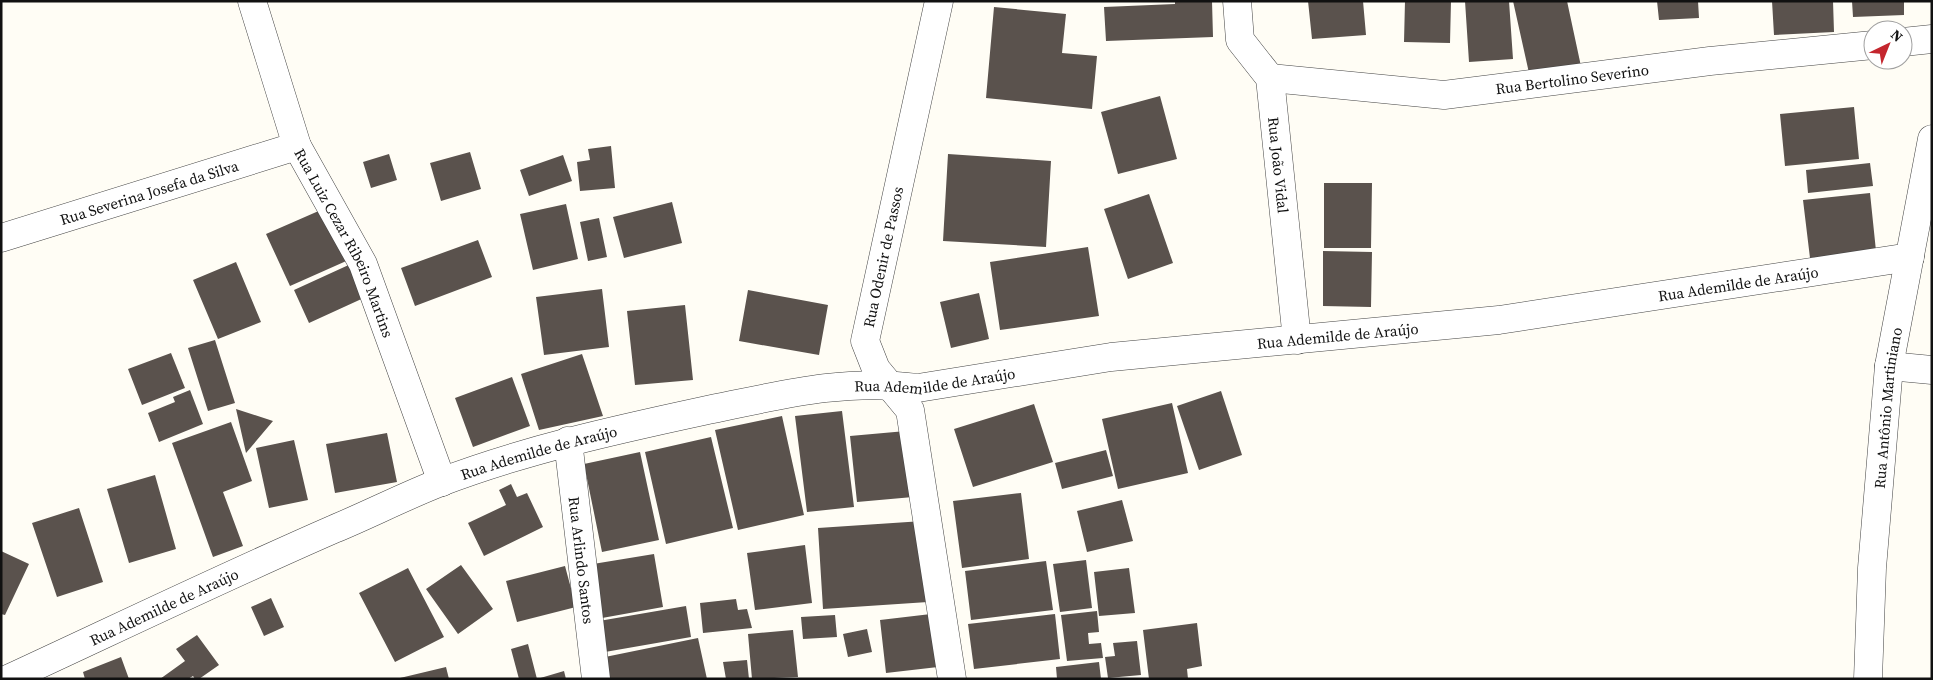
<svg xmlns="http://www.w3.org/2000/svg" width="1933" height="680" font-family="'Source Serif 4',serif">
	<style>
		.building { fill: #5a524d }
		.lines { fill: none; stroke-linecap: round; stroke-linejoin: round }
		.minor-casing { stroke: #444; stroke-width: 29 }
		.minor { stroke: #fff; stroke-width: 28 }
		.labels { text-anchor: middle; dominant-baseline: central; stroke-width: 5; stroke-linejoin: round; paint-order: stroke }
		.street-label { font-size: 15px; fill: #111; stroke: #fff }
	</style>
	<rect width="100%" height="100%" fill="#fffdf5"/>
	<!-- building -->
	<path class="building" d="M1175 1H1212L1213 37 1106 41 1104 7 1175 4Z
		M1308 1H1363L1366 35 1312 39Z
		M1405 1H1451L1450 43 1404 42Z
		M1465 1H1509L1513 59 1469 62Z
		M1513 1H1567L1582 71 1531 82Z
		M1657 1H1698L1699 18 1659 20Z
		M1772 1H1833L1834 32 1774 35Z
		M1852 1H1904V15L1853 17Z
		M994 7 1066 14 1062 53 1097 56 1092 109 986 98Z
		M1160 96 1177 159 1118 174 1101 112Z
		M1854 107 1859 159 1785 166 1780 114Z
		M611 146 615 188 580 191 577 162 590 160 588 149Z
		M470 152 481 189 441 201 430 163Z
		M389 154 397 180 371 188 363 162Z
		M948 154 1051 161 1046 247 943 241Z
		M563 155 572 181 529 196 520 170Z
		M1870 163 1873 186 1808 193 1806 170Z
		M1324 183H1372L1371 248H1324Z
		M1870 193 1876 251 1810 258 1803 200Z
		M1149 194 1173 263 1128 279 1104 209Z
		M672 202 682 243 624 258 613 217Z
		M566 204 578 259 533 270 520 214Z
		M330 206 353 258 290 286 266 234Z
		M599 218 607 257 588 261 580 222Z
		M478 240 492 277 415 306 401 268Z
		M1088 247 1099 316 1000 330 990 262Z
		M1323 251 1372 252 1371 307 1323 306Z
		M236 262 261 322 218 339 193 280Z
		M353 263 368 296 309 323 294 290Z
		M602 289 609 347 544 355 536 297Z
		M748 290 828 305 819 355 739 341Z
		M979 293 989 339 951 348 940 302Z
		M685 305 693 380 635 385 627 311Z
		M215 340 235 403 208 411 188 348Z
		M171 353 185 388 142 405 128 369Z
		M582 354 603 416 539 430 521 374Z
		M512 377 530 426 473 447 455 398Z
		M190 390 203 424 159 442 148 413 175 402 173 397Z
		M1221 391 1242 455 1199 470 1177 406Z
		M1172 403 1188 473 1118 489 1102 419Z
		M1034 404 1053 462 973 487 954 429Z
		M236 409 273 421 246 453Z
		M842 411 854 507 807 512 795 416Z
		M782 416 804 515 738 530 715 430Z
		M231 422 252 481 223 492 243 546 213 557 172 443Z
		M906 431 913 497 857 502 850 436Z
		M387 433 397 482 335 493 326 444Z
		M711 437 733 528 666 544 645 452Z
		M294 440 308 500 269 508 256 448Z
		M1106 450 1113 476 1062 489 1055 463Z
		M640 452 659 540 602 552 584 464Z
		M155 475 176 549 129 563 107 489Z
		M511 484 517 497 527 493 543 527 484 556 468 523 506 505 499 490Z
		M1021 493 1029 559 962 568 953 501Z
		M1122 500 1133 541 1087 552 1077 511Z
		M79 508 103 582 57 597 32 523Z
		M923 521 928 602 823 609 818 528Z
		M805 545 812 603 755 610 747 553Z
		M1 551 29 564 5 615 1 614Z
		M654 554 663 607 602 618 593 564Z
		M1086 560 1092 608 1060 612 1053 564Z
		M1046 561 1053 610 971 620 965 571Z
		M461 565 493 609 458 634 426 589Z
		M565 566 576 607 517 622 506 581Z
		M408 568 444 637 395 662 359 593Z
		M1129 568 1135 613 1099 616 1094 572Z
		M271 598 284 627 264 636 251 607Z
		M736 599 738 610 747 609 752 628 703 633 700 603Z
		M686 606 691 637 605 652 599 621Z
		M1097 611 1099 632 1088 633 1089 644 1101 643 1103 658 1067 661 1061 615Z
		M931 614 938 667 886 673 880 620Z
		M1055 614 1060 659 974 669 968 624Z
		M835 615 837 637 803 639 801 617Z
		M1197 623 1202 666 1187 669 1188 679H1149L1143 630Z
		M867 629 872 652 848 657 843 634Z
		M793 630 798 677 752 679 748 634Z
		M197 635 219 665 199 679H195L193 676 188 679H160L185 661 176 649Z
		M698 638 707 679H607L605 657Z
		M1137 641 1141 675 1108 678 1105 657 1115 656 1113 643Z
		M528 644 537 679 564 671 566 679H519L511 649Z
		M121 657 129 679H85L83 672Z
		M747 660 749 679H726L723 662Z
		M1099 662 1101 679H1057L1056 667Z
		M446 667 449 679H400V678Z"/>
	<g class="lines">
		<!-- minor casing -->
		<g class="minor-casing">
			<g id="minor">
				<path id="s1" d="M252 1 297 146 363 264 442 482"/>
				<path d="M939 1 865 341 876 369 910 410 952 679"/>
				<path id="s2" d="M1237 1 1240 40 1270 78 1297 340"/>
				<path d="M1903 42 1932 39"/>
				<path id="s3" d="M1270 78 1444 95 1710 61 1873 45"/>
				<path id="s4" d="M1 238 297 146"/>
				<path d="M1889 366 1932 370"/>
				<path id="s5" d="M568 441 596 679"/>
				<path id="s6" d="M8 679C116 629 224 577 334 529 370 514 405 496 441 482 525 450 615 430 703 411 777 396 843 378 918 388L1111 357 1499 320 1910 257"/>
				<path id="s7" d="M1868 679 1872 568 1889 366 1932 139"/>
			</g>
		</g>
		<!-- minor -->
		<use href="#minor" class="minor"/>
	</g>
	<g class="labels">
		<!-- street labels -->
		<g class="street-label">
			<text stroke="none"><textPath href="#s3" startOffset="304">Rua Bertolino Severino</textPath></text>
			<text stroke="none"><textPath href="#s2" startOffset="175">Rua João Vidal</textPath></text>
			<text stroke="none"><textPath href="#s4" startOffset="155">Rua Severina Josefa da Silva</textPath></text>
			<text stroke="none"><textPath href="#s1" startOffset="260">Rua Luiz Cezar Ribeiro Martins</textPath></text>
			<text transform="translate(883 257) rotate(-78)">Rua Odenir de Passos</text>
			<text stroke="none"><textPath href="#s6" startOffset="1792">Rua Ademilde de Araújo</textPath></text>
			<text stroke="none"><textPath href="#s6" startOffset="1388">Rua Ademilde de Araújo</textPath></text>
			<text stroke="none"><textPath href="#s6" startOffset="982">Rua Ademilde de Araújo</textPath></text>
			<text stroke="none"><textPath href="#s7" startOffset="272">Rua Antônio Martiniano</textPath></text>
			<text stroke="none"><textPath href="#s6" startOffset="578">Rua Ademilde de Araújo</textPath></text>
			<text stroke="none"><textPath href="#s5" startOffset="120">Rua Arlindo Santos</textPath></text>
			<text stroke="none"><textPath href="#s6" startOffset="172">Rua Ademilde de Araújo</textPath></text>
		</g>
	</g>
	<!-- border -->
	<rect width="1933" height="680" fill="none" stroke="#111111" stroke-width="5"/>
	<!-- north arrow -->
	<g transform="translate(1888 45) rotate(43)"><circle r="24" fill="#ffffff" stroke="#a0a0a0"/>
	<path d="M0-4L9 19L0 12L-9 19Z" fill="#c4262e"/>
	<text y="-8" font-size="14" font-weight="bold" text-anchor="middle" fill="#111111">N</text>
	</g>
</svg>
